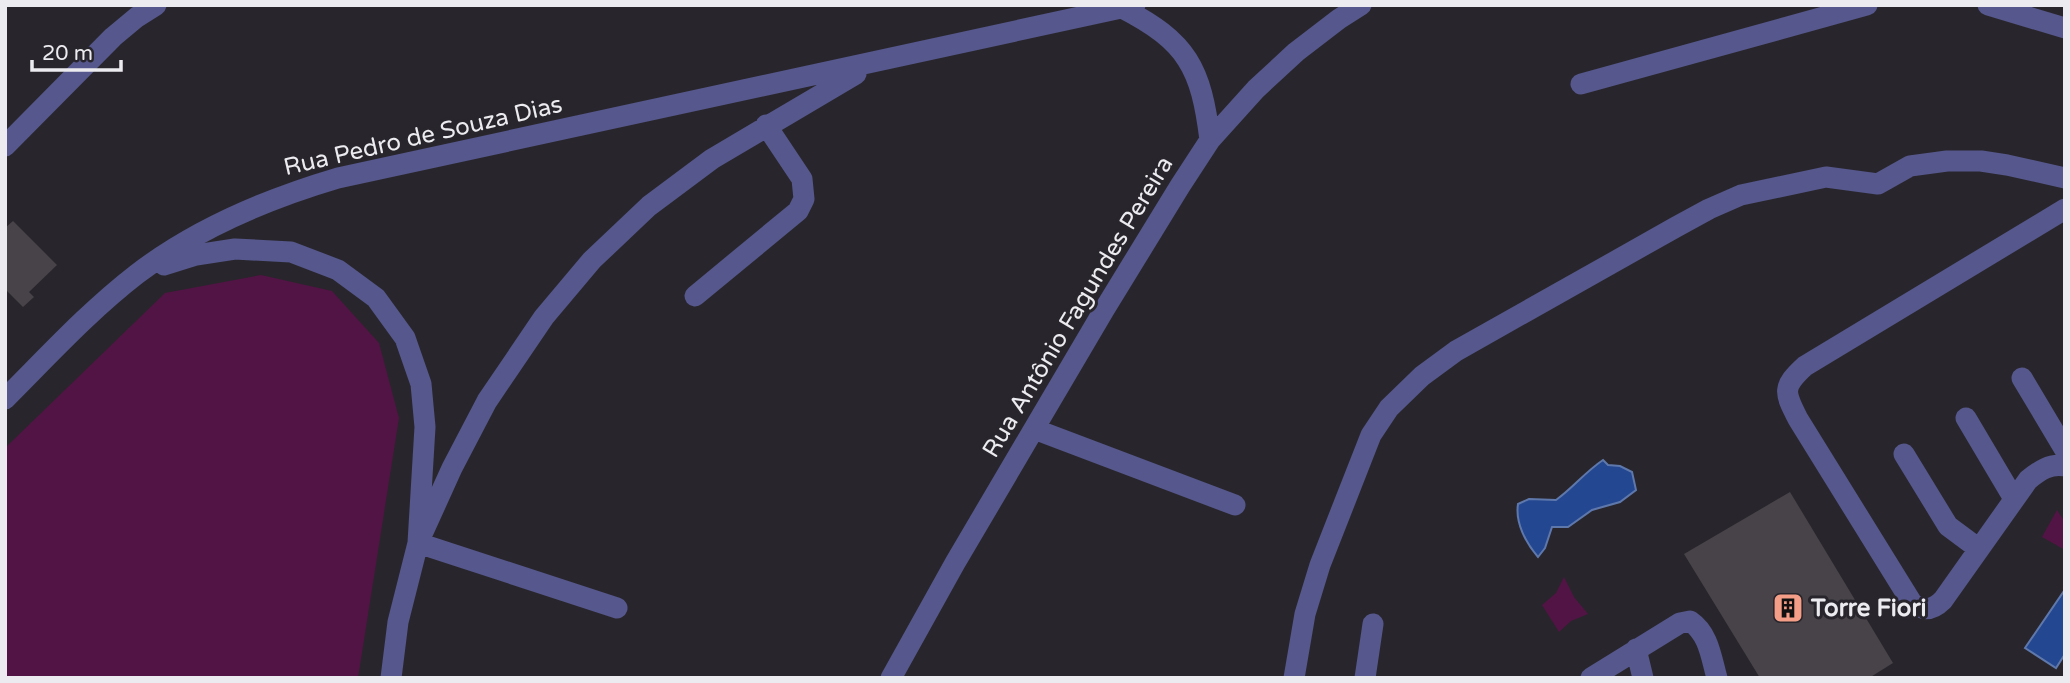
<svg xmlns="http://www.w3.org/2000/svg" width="2070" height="683" font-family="'Varela Round',sans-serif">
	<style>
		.green { fill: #521444 }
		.water { fill: #234790; stroke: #5f78ac; stroke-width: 2 }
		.building { fill: #474348 }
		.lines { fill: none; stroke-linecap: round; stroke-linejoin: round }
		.minor { stroke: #56578c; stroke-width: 21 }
		.labels { text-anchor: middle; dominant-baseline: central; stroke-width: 6; stroke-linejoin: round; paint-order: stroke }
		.street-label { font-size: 24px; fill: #ecebef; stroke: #28262c }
		.poi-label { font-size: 24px; font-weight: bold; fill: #ecebef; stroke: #28262c; text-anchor: start }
	</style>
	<rect width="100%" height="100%" fill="#28262c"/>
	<!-- green -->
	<path class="green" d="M261 275 332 291 379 343 399 418 358 678H5V448L165 293Z
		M2057 510 2065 522V550L2042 537Z
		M1564 577 1574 597 1588 614 1571 621 1559 632 1542 605 1556 593Z"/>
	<!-- water -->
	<path class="water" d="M1603 460 1608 465 1620 466 1632 472 1636 490 1620 502 1592 510 1568 527H1552L1545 548 1538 557C1526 543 1515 523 1518 504L1529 499 1556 500C1573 488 1585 472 1603 460Z
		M2064 591 2065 654 2056 668 2025 648Z"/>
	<!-- building -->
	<path class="building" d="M13 221 57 265 29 292 34 297 23 307 5 289V228Z
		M1790 492 1893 663 1869 678H1760L1684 554Z"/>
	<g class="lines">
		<!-- minor -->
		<path class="minor" d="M1988 5 2065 28
			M1122 8C1188 42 1201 68 1210 140
			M1581 84 1867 5
			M5 146 113 37 137 17 156 5
			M2065 209 1805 366C1782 387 1784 392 1798 419L1912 603C1924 612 1933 610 1943 600L2028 480C2039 471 2050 463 2065 466
			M164 265 196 255 235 249 291 252 338 270 376 298 405 338 421 384 425 427 418 543 617 608
			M695 296 798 211 804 199 802 179 766 125
			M2022 378 2065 450
			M5 399C48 356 89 311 137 274 197 228 267 199 338 178L1135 5
			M1966 418 2014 499
			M1034 429 1235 505
			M1904 454 1948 526 1979 549
			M1636 649 1643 678
			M391 678 398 622 418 543 452 468 487 401 544 317 592 260 649 206 712 159 856 74
			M891 678 955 563 1104 310 1180 186 1210 140 1256 89 1296 52 1339 19 1361 5
			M1294 678 1305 614 1320 565 1371 435 1389 408 1422 376 1456 351 1676 227 1709 209 1741 195 1826 177 1878 184 1910 166 1947 161H1981L2007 165 2065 178
			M1365 678 1373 624
			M1591 678 1680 623 1690 621C1709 634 1711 657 1717 678"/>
	</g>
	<!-- icons -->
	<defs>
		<g id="building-square" transform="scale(1.575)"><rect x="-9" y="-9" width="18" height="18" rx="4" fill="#f49e87" stroke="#28262c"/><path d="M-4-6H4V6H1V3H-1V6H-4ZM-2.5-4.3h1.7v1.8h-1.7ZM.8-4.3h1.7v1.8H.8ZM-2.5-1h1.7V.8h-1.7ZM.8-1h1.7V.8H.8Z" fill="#111"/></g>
	</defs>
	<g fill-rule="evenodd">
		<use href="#building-square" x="1788" y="608"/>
	</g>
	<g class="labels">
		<!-- street labels -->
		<g class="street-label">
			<text transform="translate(423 136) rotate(-13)">Rua Pedro de Souza Dias</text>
			<text transform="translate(1078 307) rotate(-59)">Rua Antônio Fagundes Pereira</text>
		</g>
		<!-- poi labels -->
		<g class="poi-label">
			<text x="1811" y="608">Torre Fiori</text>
		</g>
	</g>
	<!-- border -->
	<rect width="2070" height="683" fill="none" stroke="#ecebef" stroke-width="14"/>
	<!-- scale -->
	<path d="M32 60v10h89v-10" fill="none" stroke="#ecebef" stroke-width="3.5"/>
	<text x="42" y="60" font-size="21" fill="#ecebef" stroke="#28262c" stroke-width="5" paint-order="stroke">20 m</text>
</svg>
